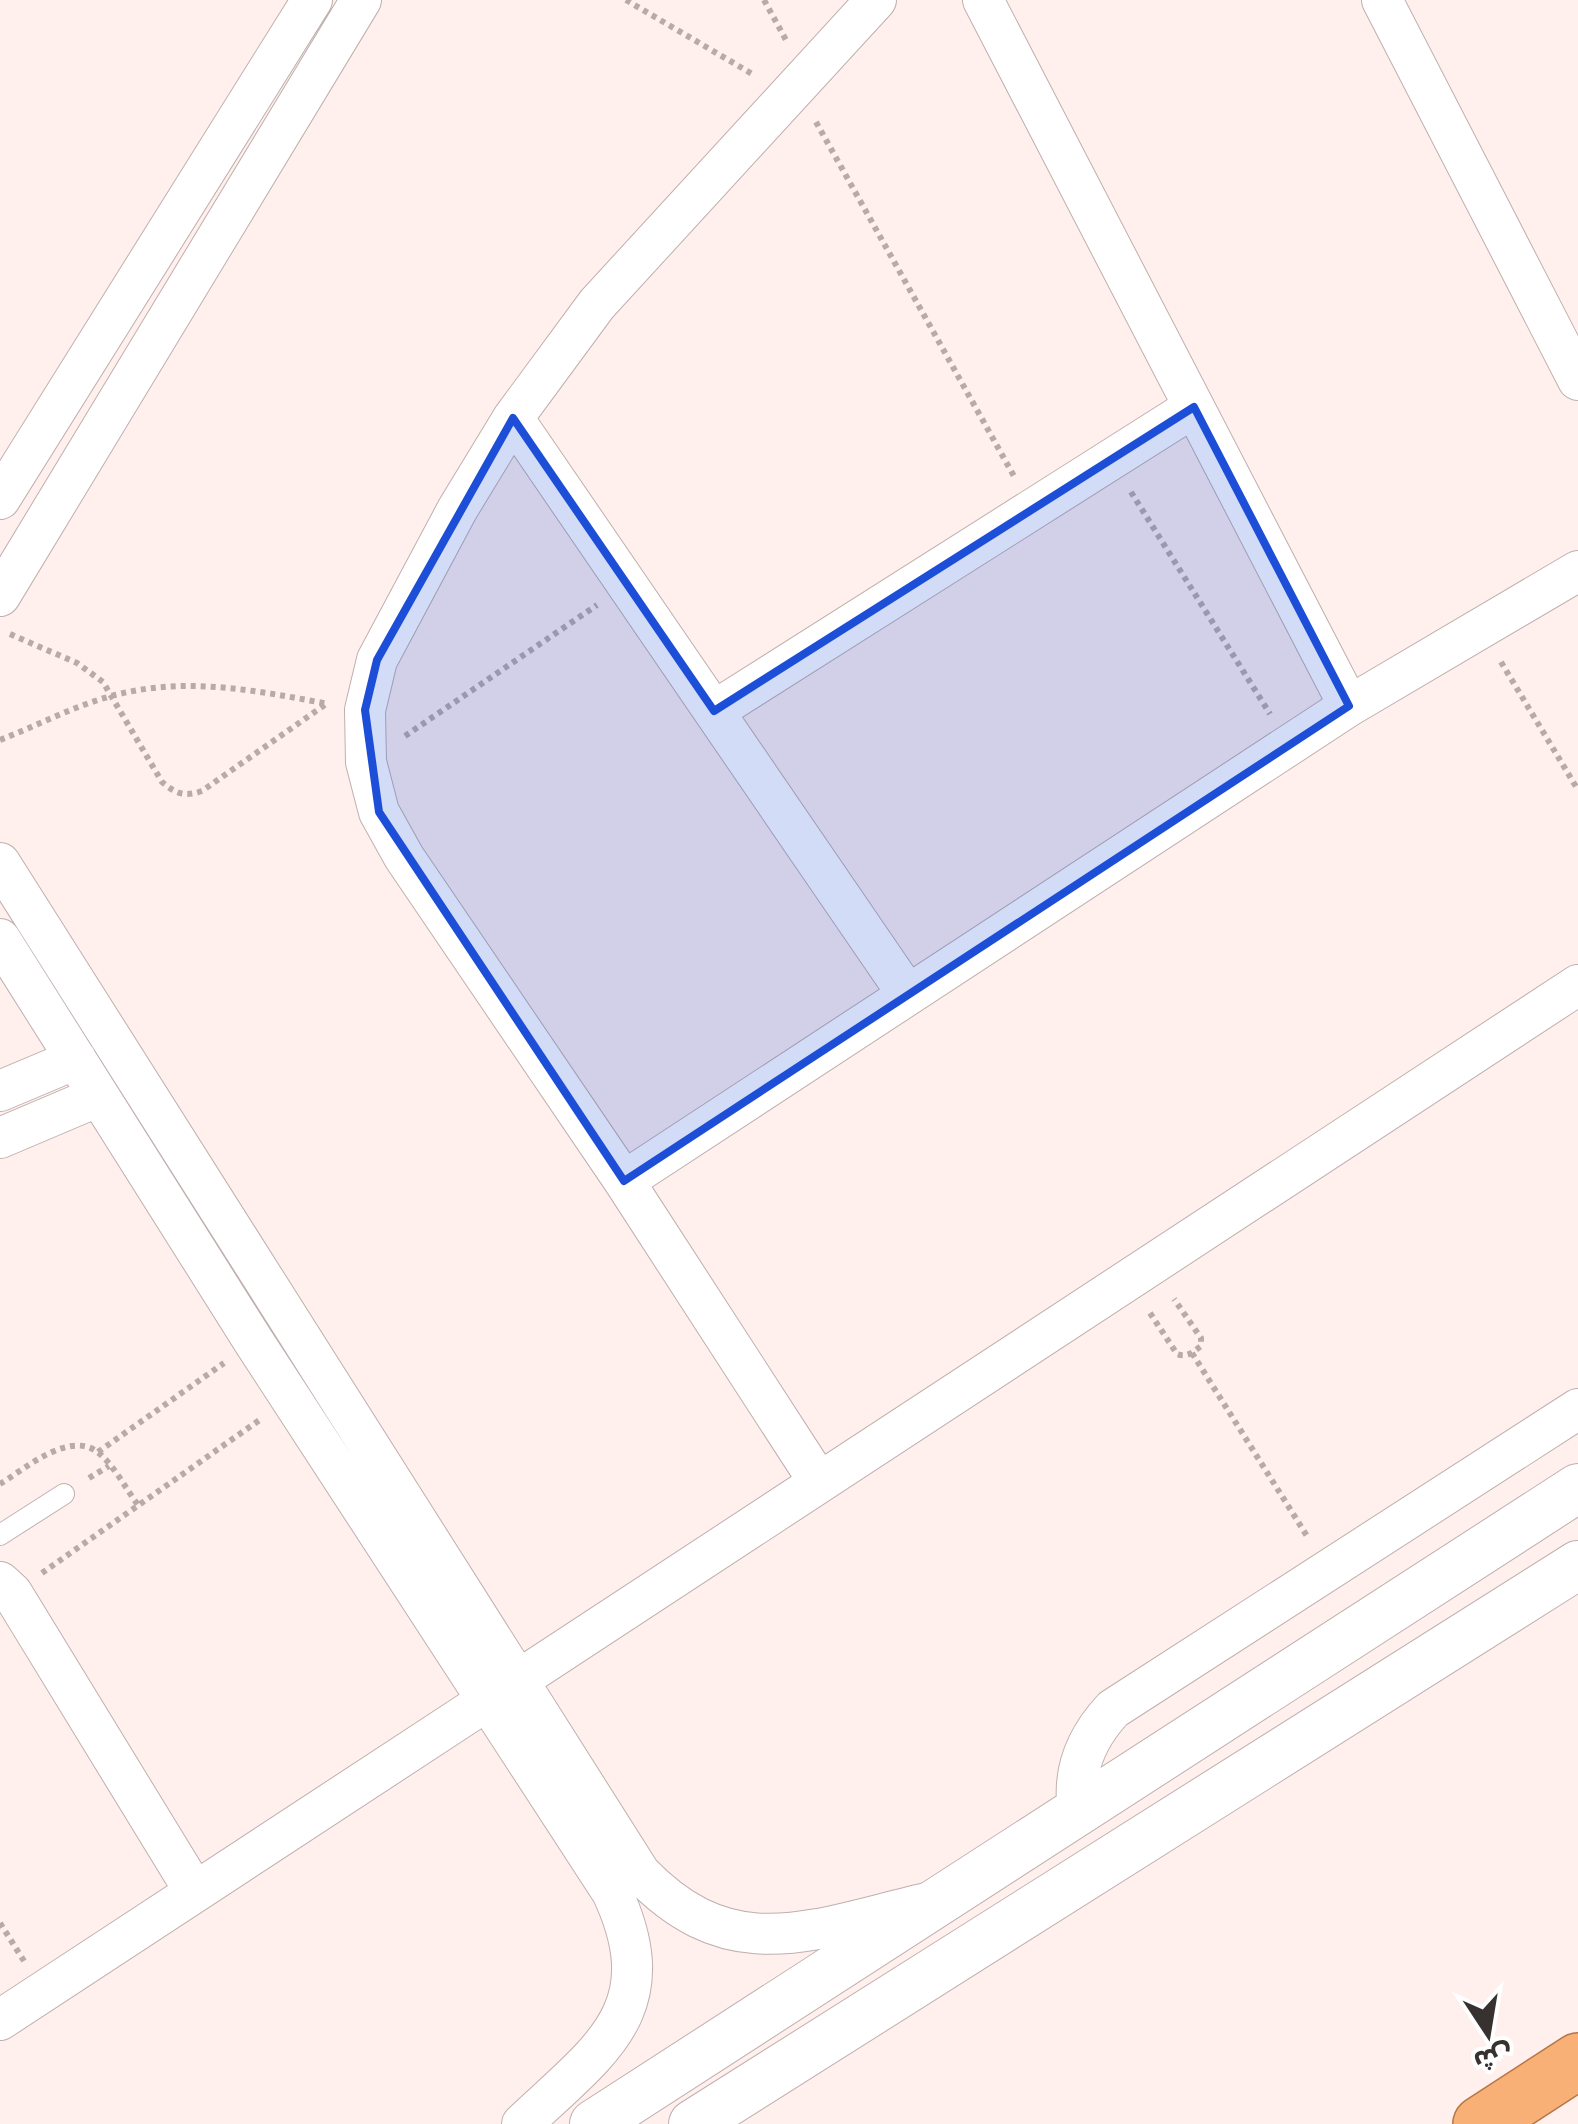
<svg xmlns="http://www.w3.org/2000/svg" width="1578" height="2124" font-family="'Open Sans','Noto Sans Arabic',sans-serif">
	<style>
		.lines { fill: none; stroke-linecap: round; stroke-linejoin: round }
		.service-casing { stroke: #bfb0ae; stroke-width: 22 }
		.minor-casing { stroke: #bfb0ae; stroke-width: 42 }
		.tertiary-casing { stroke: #bfb0ae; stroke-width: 50 }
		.trunk-casing { stroke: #b47747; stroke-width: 58 }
		.path { stroke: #b7aaa9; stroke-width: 6; stroke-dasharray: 5 5; stroke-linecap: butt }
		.service { stroke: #fff; stroke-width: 20 }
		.minor { stroke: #fff; stroke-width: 40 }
		.tertiary { stroke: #fff; stroke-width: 48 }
		.trunk { stroke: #f8b076; stroke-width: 55 }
		.marked { fill: #1d4ed8; fill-opacity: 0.2; stroke: #1d4ed8; stroke-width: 8; stroke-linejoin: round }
	</style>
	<rect width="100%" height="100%" fill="#ffefed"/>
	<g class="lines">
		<!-- service casing -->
		<g class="service-casing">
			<path id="service" d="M0 1535 64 1494"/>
		</g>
		<!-- minor casing -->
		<g class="minor-casing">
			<path id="minor" d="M983 0 1349 706
				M1382 0 1578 380
				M513 418 908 995
				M0 499 312 0
				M0 596 361 0
				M714 711 1194 407
				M0 863 640 1873C732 1969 813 1929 927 1903
				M0 939 254 1342 612 1892C667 2010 600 2050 522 2124
				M0 1091 76 1059
				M0 1138 99 1096
				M624 1181 1349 706 1578 571
				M819 1482 624 1181 404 857 379 812 366 762 365 710 377 660 457 510 513 418 597 304 876 0
				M0 1582 12 1593 195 1892
				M1078 1811C1072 1771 1086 1738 1113 1709L1578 1409
				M0 2020 1578 985"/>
		</g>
		<!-- tertiary casing -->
		<g class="tertiary-casing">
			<path id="tertiary" d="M594 2124 1578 1488
				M693 2124 1578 1565"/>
		</g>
		<!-- trunk casing -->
		<g class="trunk-casing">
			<path id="trunk" d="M1481 2124 1578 2061"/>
		</g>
		<!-- path -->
		<path class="path" d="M626 0 754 75
			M764 0 786 40
			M816 122 1015 478
			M1131 492 1270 714
			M10 634 77 663 103 682 162 782C176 794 185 797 202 791L326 704
			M1501 662 1578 790
			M405 736 597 605
			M0 740C38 725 76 705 115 695 188 676 257 691 329 704
			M1150 1313 1177 1354C1187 1358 1193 1352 1201 1346V1338L1174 1299
			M1192 1353 1307 1536
			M98 1452 224 1363
			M89 1478 109 1466
			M0 1484C25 1469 71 1428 100 1454 115 1467 126 1489 138 1505
			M42 1573 261 1419
			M0 1923 24 1961"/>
		<!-- service -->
		<use href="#service" class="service"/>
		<!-- minor -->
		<use href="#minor" class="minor"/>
		<!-- tertiary -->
		<use href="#tertiary" class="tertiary"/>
		<!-- trunk -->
		<use href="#trunk" class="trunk"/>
	</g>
	<!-- marked area -->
	<path class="marked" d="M1194 407 1349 706 624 1181 379 812 365 710 377 660 513 418 714 711Z"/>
	<!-- north arrow -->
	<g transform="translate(1488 2034) rotate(168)" stroke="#ffffff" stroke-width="8" paint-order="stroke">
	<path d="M0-8L18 38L0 25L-18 38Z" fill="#373130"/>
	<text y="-15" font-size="28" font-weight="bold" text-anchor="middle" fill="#373130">ش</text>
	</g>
</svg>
